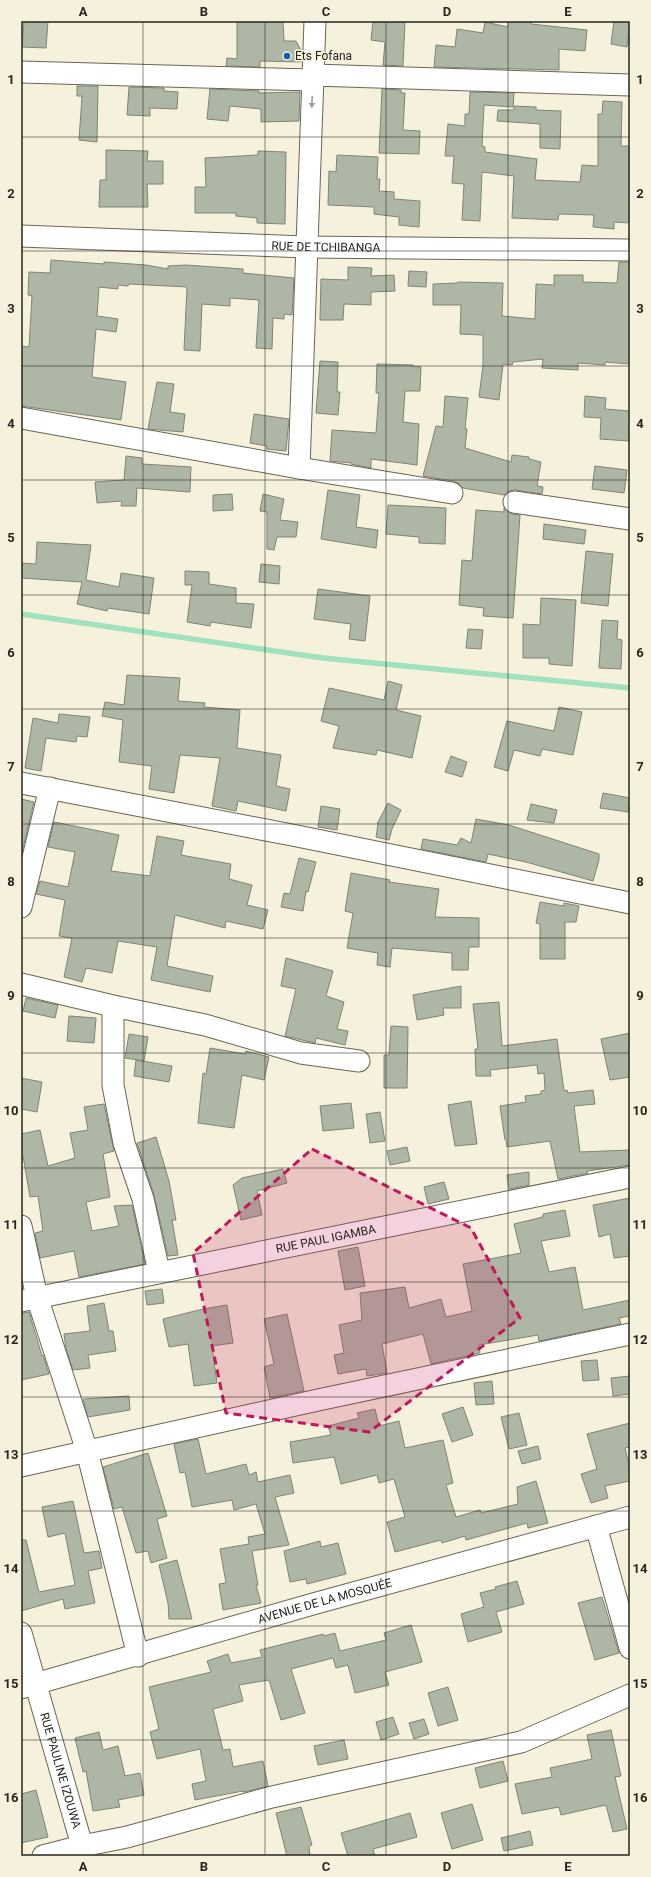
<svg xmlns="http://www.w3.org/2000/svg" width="651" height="1877" font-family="Roboto,sans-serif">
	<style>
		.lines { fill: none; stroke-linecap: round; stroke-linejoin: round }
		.stream { stroke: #9fe2bb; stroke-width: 5.5 }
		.building { fill: #aeb7a5; stroke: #7d8573 }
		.minor-casing { stroke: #6a6654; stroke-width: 23 }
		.minor { stroke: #fff; stroke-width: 21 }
		.oneway { fill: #9e9d9a }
		.marked { fill: #c2185b; fill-opacity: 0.2; stroke: #c2185b; stroke-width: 3; stroke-dasharray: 8 5; stroke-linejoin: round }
		.grid { fill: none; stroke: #27251e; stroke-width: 1; stroke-opacity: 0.55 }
		.poi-dot { fill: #0465b1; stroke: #f6f1dd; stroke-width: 1.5 }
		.labels { text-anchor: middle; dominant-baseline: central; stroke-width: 3; stroke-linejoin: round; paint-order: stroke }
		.poi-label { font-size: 12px; fill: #27251e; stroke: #f6f1dd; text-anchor: start }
		.street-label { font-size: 12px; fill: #27251e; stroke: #f6f1dd }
		.neatline { fill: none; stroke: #27251e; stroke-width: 1.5 }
		.grid-label { font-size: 13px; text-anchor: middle; font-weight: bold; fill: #27251e }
	</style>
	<rect width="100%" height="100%" fill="#f6f1dd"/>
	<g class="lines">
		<!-- stream -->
		<path class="stream" d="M21 614 323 658 630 688"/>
	</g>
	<!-- building -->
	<path class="building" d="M24 21H48L46 48 22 47Z
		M237 21H283L284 41H296L301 50V62L260 61V67L226 66 227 58 237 59Z
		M373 21H405L403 66 383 65 385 42 371 40Z
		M508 21H531V24L587 30 585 51 559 49V70L434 67 436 45 455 47 457 29 483 33 485 22 508 27Z
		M614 21H630L627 47 611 44Z
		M77 86H98L97 142 79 140 82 96H77Z
		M129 87 164 88V91L178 92 177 109 150 108V116L127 115Z
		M210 89 259 91V93L300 92 299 121 261 122V109L230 106 228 121 207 119Z
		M382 89 401 90V93H405L403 130 420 131 419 154 379 153Z
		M470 92 514 93 513 107 484 105 482 146 485 147V152L537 159 535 180 580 182 582 165 598 166V114H602L603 101 622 102 621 146H630V223L614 222V229L593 227 594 215 559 214 558 220 512 218 514 176 482 172 480 221 462 220 464 184 452 183 454 156H445L448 124 465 126V114H469Z
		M514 106 536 107V110L561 111 560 149 540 148V124L497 121 498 110H514Z
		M106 150 148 151 147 161H163V184H147L148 207H99L100 180H106Z
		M258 151 286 152 285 224 257 223V218L236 216V213H195V187H206L205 158 258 155Z
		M337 155 378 157 377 179H380L379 191 394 192V199L420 201 419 227 399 225V217L374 214V207L328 205 329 171 336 172Z
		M51 260 104 264V262L146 265 168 269V266L186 265 243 269V273L294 278 292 315 284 314V319L273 318 272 349 256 348 259 300 230 298V306L202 304 200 351 184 350 187 287 129 284 128 286 118 285V289L99 287 97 316 118 319 116 332 96 329 92 377 126 382 121 420 21 406V346L29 347 32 296 28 295 29 272 50 273Z
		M619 262H630V364L605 362V365L578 363V370L542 368 543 359 513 362 512 365 503 364 499 400 479 397 483 365V335L460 334 461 305H433V284L457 283 458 282 503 283 502 316 535 319 536 284 554 285V275H583V282L617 283Z
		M348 267 372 268 371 276 394 275 395 291 371 292V305L344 304 343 320H320L321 279 348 280Z
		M409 271 427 272 426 287 408 286Z
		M320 361 338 362 337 392H340L338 415 316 413Z
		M377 364 413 365 412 366 421 367 420 391H405L403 422 419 424 417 465 371 459V468L351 464 352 463 330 461 332 430 376 433 379 393H376Z
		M157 382 174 384 170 412 185 414 183 432 148 429Z
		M445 396 468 398 465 429H467L465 448 511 462 512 455 529 457V459L541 462 537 486 543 487 542 494 515 490 509 491 504 495 463 488 459 484 454 481 423 476 436 426 443 427Z
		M585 396 606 398 605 409 630 411 629 441 600 439 601 418 584 417Z
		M254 414 289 419 286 451 266 449 267 446 250 443Z
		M126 456 142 458V464L191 467 190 492 137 488 136 506H121L122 501 97 503 95 482 124 480Z
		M595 466 627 470 624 493 592 489Z
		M328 490 360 495 356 527 378 530 376 548 321 539Z
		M232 494 233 510 213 511V495Z
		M263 494 284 499 280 520 298 522 296 537H277L274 550 267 549V512L260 511Z
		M388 505 446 508 445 544 419 543V537L386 534Z
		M504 508 512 514 520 515 513 618 483 616 484 608 459 605 462 560 472 561 476 510 504 512Z
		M544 524 586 530 584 544 543 539Z
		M37 542 91 545 86 580 119 587 121 573 154 578 149 614 108 608 107 611 77 604 82 582 21 578V563L36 564Z
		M586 551 613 554 608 606 581 603Z
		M261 564 280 566 279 584 259 582Z
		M185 571 209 572V584L236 588V603L254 604 251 628 211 622 210 626 187 622 192 585H185Z
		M318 589 370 596 365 641 349 639 351 624 314 619Z
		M541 598 576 600 572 666 549 664V658H523V624L540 625Z
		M602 620 618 621 617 639 622 640 621 669 599 668Z
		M468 629 483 630 481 649 466 648Z
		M127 675 180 678 178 701 205 703 204 707 240 710 237 748 281 755 276 786 290 789 286 811 238 801 236 811 212 806 220 758 180 755 174 793 149 789 152 766 119 762 123 720 102 716 105 702 124 705Z
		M388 681 402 685 396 710 421 716 412 758 377 750 376 755 333 748 339 726 321 721 329 688 384 700Z
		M559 707 582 712 573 755 542 749 540 756 514 750 508 771 494 767 507 721 554 731Z
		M59 714 90 717 87 737 77 736 76 742 46 738 41 771 25 768 33 718 58 723Z
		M451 756 467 762 462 777 445 772Z
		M603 793 630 798 628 812 600 808Z
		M21 799 34 802 21 856Z
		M388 803 401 810 392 829 389 840 376 837 378 824H377Z
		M531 804 557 810 554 823 527 820Z
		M321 806 340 809 337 830 318 827Z
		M476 819 509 825 599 854V860L593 881 526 862 488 854 486 862 421 849 423 839 457 845 461 838 471 843Z
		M54 822 119 835 111 871 150 876 157 836 184 841 181 855 231 864 229 879 252 885 247 905 268 910 263 929 226 921 225 928 175 915 167 966 213 976 210 992 151 980 157 947 118 941 112 973 86 968 82 982 64 977 72 938 59 936 65 900 36 894 40 881 68 887 75 852 48 847Z
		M299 858 316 862 308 892 306 891 303 911 281 907 284 893 290 894Z
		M351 873 390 880 389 882 439 889 435 917 479 918V947H469L468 970H452V953L392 948 390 967 377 965 378 953 347 948 353 913 345 911Z
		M540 902 564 906V903L579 906 576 922H565V959H540V924L536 923Z
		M286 958 333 971 326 996 344 1002 337 1029 348 1031 345 1045 316 1038 315 1043 285 1036 296 989 281 986Z
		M461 986V1008H443L444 1015 417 1020 413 995Z
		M26 998 58 1005 55 1018 23 1011Z
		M499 1002 502 1046 557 1039 564 1091 567 1090 568 1093 593 1090 595 1104 574 1106 580 1152 630 1150V1165L587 1171 588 1173 558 1179 550 1141 507 1147 506 1140H505L500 1106 526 1102 525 1096 541 1094V1091L545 1090 544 1073 538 1074 537 1065 490 1070 491 1076H476L475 1049H478L473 1004Z
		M69 1016 96 1018 94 1043 67 1041Z
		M391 1026 408 1027 407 1088H384V1055H389Z
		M630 1033V1077L610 1080 601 1039Z
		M129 1034 148 1037 144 1061 125 1058Z
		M210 1048 245 1054 246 1051 269 1057 264 1080 242 1075 234 1128 198 1123 203 1073 206 1074Z
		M136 1060 172 1066 169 1082 134 1076Z
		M21 1078 42 1082 37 1112 21 1109Z
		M471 1101 477 1144 455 1146 448 1105Z
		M351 1103 354 1128 323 1131 320 1106Z
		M104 1104 114 1151 103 1154 110 1197 86 1202 92 1231 119 1226 114 1206 132 1205 145 1264 79 1277 74 1251 40 1258 35 1233 43 1231 38 1196 30 1197 23 1156 21 1157V1134L40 1130 48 1166 75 1158 70 1133 88 1130 84 1107Z
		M380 1112 385 1141 370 1143 366 1114Z
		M156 1137 169 1181 176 1220H172L178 1255 168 1256 154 1195 137 1143Z
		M407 1147 410 1161 390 1165 387 1151Z
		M283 1169 287 1183 257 1191 262 1215 241 1220 233 1185 242 1178Z
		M529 1172V1185L509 1189 507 1175Z
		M444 1182 449 1199 428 1204 424 1187Z
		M630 1198V1256L614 1258 610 1234 599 1237 593 1205Z
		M565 1210 570 1236 541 1241 549 1272 575 1267 583 1310 630 1300V1316L619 1318 621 1324 539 1341 538 1335 479 1345 480 1353 431 1364 423 1334 382 1344 387 1373 367 1376 366 1369 338 1374 334 1355 344 1353 339 1325 362 1320 360 1293 405 1287 409 1308 441 1299 446 1317 472 1311 463 1264 521 1253 514 1224 543 1217V1214Z
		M358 1247 365 1286 345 1290 338 1251Z
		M162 1289 164 1303 147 1305 145 1291Z
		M104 1303 109 1331H113L116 1351 88 1355 90 1368 73 1370 66 1349 64 1334 90 1331 87 1306Z
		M227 1305 233 1343 212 1346 217 1383 194 1386 188 1344 169 1347 163 1319 203 1309Z
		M29 1312 42 1356 43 1355 49 1374 21 1380V1313Z
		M287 1314 304 1391 270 1398 264 1367 274 1364 264 1319Z
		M597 1360 599 1380 583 1381 581 1361Z
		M630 1376V1394L613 1396 611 1378Z
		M492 1381 494 1404 476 1405 474 1383Z
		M129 1396 130 1410 88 1417 83 1399Z
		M463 1407 473 1435 452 1442 442 1414Z
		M375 1409 379 1426 399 1421 405 1448 443 1440 453 1483 446 1485 456 1517 480 1510 481 1513 518 1504 517 1487 536 1481 548 1523 528 1528 527 1523 466 1540 465 1536 442 1543 441 1540 395 1552 387 1522 405 1517 394 1479 379 1483 377 1475 341 1484 334 1457 293 1463 290 1442 331 1435 328 1426 359 1418 357 1413Z
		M519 1413 527 1445 509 1449 501 1417Z
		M630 1423V1447L625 1448 630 1470V1481L605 1486 608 1498 591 1503 581 1474 597 1469 587 1434Z
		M198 1439 206 1474 246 1464 249 1475 256 1472 258 1482 290 1475 294 1493 275 1497 289 1545 252 1551 258 1585H256L261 1603 223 1610 219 1584 226 1583 220 1549 249 1544 248 1537 265 1534 256 1504 234 1510 232 1500 192 1507 185 1472 180 1473 174 1444Z
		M538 1446 541 1459 522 1464 518 1451Z
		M148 1453 167 1516 157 1519 167 1558 151 1563 148 1551 136 1553 122 1507 114 1509 103 1467Z
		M73 1501 84 1553 99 1551 102 1568 88 1571 95 1603 65 1609 63 1599 21 1611V1540H26L39 1592 75 1585 65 1533 48 1537 42 1507Z
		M320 1541 321 1547 338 1543 346 1574 307 1584 306 1579 290 1582 284 1551Z
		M177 1560 192 1619H169L168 1603 159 1565Z
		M517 1581 524 1604 496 1612 502 1632 468 1642 461 1614 484 1607 480 1593 496 1589 495 1587Z
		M602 1597 619 1653 595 1660 578 1603Z
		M411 1625 422 1662 385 1672 389 1685 355 1693 348 1665 336 1668 333 1658 291 1669 305 1713 281 1720 269 1680 239 1685 243 1701 213 1709 223 1750 230 1749 233 1767 263 1761 268 1786 249 1791 243 1792V1791L195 1800 192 1784 206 1781 200 1749 157 1759 150 1732 159 1729 149 1687 211 1672 207 1661 228 1654 231 1663 262 1657 260 1650 323 1634 324 1636 335 1633 340 1651 386 1640 384 1633Z
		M448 1687 458 1720 438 1726 428 1693Z
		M393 1717 399 1734 381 1740 376 1722Z
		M424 1719 429 1734 414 1739 409 1723Z
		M611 1730 621 1776 615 1777 627 1829 613 1832 606 1805 561 1815 559 1807 522 1814 515 1784 552 1777 550 1768 592 1759 587 1735Z
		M99 1732 103 1750 118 1746 125 1776 140 1773 144 1795 118 1800 120 1807 93 1811 86 1771 83 1772 75 1738Z
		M344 1740 348 1759 318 1765 314 1746Z
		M503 1761 508 1781 480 1788 475 1768Z
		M36 1790 48 1837 21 1843V1794Z
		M472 1804 483 1840 452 1849 441 1813Z
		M301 1807 312 1845 309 1846 310 1856H287L276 1813Z
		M410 1813 417 1837 373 1849 375 1856H348L341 1833Z
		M530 1831 533 1845 504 1851 501 1838Z"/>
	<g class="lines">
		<!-- minor casing -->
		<g class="minor-casing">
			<g id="minor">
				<path d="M21 72 313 80"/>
				<path d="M313 75 630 85"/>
				<path id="s1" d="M21 236 306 247 630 250"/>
				<path d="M21 418 299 468 452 493"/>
				<path d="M299 468 315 21"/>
				<path d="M514 502 630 519"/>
				<path d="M21 783 292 835 630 903"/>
				<path d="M21 907 50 788"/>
				<path d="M21 984 113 1006 205 1025 301 1053 359 1061"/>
				<path d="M113 1006V1085L124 1143 143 1199 159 1272"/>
				<path d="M21 1226 37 1297 87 1451 138 1656"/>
				<path id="s2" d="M21 1301 630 1177"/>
				<path d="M21 1466 318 1400 630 1334"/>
				<path d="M596 1526 630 1648"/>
				<path id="s3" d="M21 1633 85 1856"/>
				<path id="s4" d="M21 1688 313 1604 630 1517"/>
				<path d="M43 1856 82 1846 127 1837 272 1797 521 1742 630 1695"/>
			</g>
		</g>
		<!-- minor -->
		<use href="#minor" class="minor"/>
	</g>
	<!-- one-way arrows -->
	<defs><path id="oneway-solid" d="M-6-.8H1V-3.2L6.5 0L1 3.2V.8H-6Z"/></defs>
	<use class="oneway" href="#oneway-solid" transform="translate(312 102) rotate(92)"/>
	<!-- marked area -->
	<path class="marked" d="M312 1149 471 1228 520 1318 369 1432 226 1413 193 1253Z"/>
	<!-- grid -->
	<path class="grid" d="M143 21V1856M265 21V1856M386 21V1856M508 21V1856M21 137H630M21 251H630M21 366H630M21 480H630M21 595H630M21 709H630M21 824H630M21 938H630M21 1053H630M21 1168H630M21 1282H630M21 1397H630M21 1511H630M21 1626H630M21 1740H630"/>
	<!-- markers -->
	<circle class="poi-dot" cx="287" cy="56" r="4"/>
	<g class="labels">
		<!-- poi labels -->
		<g class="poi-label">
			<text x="295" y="56">Ets Fofana</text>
		</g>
		<!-- street labels -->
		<g class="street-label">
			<text stroke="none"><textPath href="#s1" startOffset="305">RUE DE TCHIBANGA</textPath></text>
			<text stroke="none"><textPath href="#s2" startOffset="311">RUE PAUL IGAMBA</textPath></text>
			<text stroke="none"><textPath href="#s4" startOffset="316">AVENUE DE LA MOSQUÉE</textPath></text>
			<text stroke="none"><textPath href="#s3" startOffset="143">RUE PAULINE IZOUWA</textPath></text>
		</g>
	</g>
	<!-- border -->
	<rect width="651" height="1877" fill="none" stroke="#f6f1dd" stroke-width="44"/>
	<rect x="22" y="22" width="607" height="1833" class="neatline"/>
	<g class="grid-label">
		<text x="83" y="16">A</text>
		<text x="204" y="16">B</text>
		<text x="326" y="16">C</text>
		<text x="447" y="16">D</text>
		<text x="568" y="16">E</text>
		<text x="11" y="84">1</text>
		<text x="640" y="84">1</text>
		<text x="11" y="198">2</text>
		<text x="640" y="198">2</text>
		<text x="11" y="313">3</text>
		<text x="640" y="313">3</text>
		<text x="11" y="428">4</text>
		<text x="640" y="428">4</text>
		<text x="11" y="542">5</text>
		<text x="640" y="542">5</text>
		<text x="11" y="657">6</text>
		<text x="640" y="657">6</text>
		<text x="11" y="771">7</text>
		<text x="640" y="771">7</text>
		<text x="11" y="886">8</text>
		<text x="640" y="886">8</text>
		<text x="11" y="1000">9</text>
		<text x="640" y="1000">9</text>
		<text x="11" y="1115">10</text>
		<text x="640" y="1115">10</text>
		<text x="11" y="1229">11</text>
		<text x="640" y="1229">11</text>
		<text x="11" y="1344">12</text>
		<text x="640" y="1344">12</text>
		<text x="11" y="1459">13</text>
		<text x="640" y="1459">13</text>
		<text x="11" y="1573">14</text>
		<text x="640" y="1573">14</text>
		<text x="11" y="1688">15</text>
		<text x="640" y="1688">15</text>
		<text x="11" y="1802">16</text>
		<text x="640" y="1802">16</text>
		<text x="83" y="1871">A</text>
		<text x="204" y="1871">B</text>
		<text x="326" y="1871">C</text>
		<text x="447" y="1871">D</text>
		<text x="568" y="1871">E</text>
	</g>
</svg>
